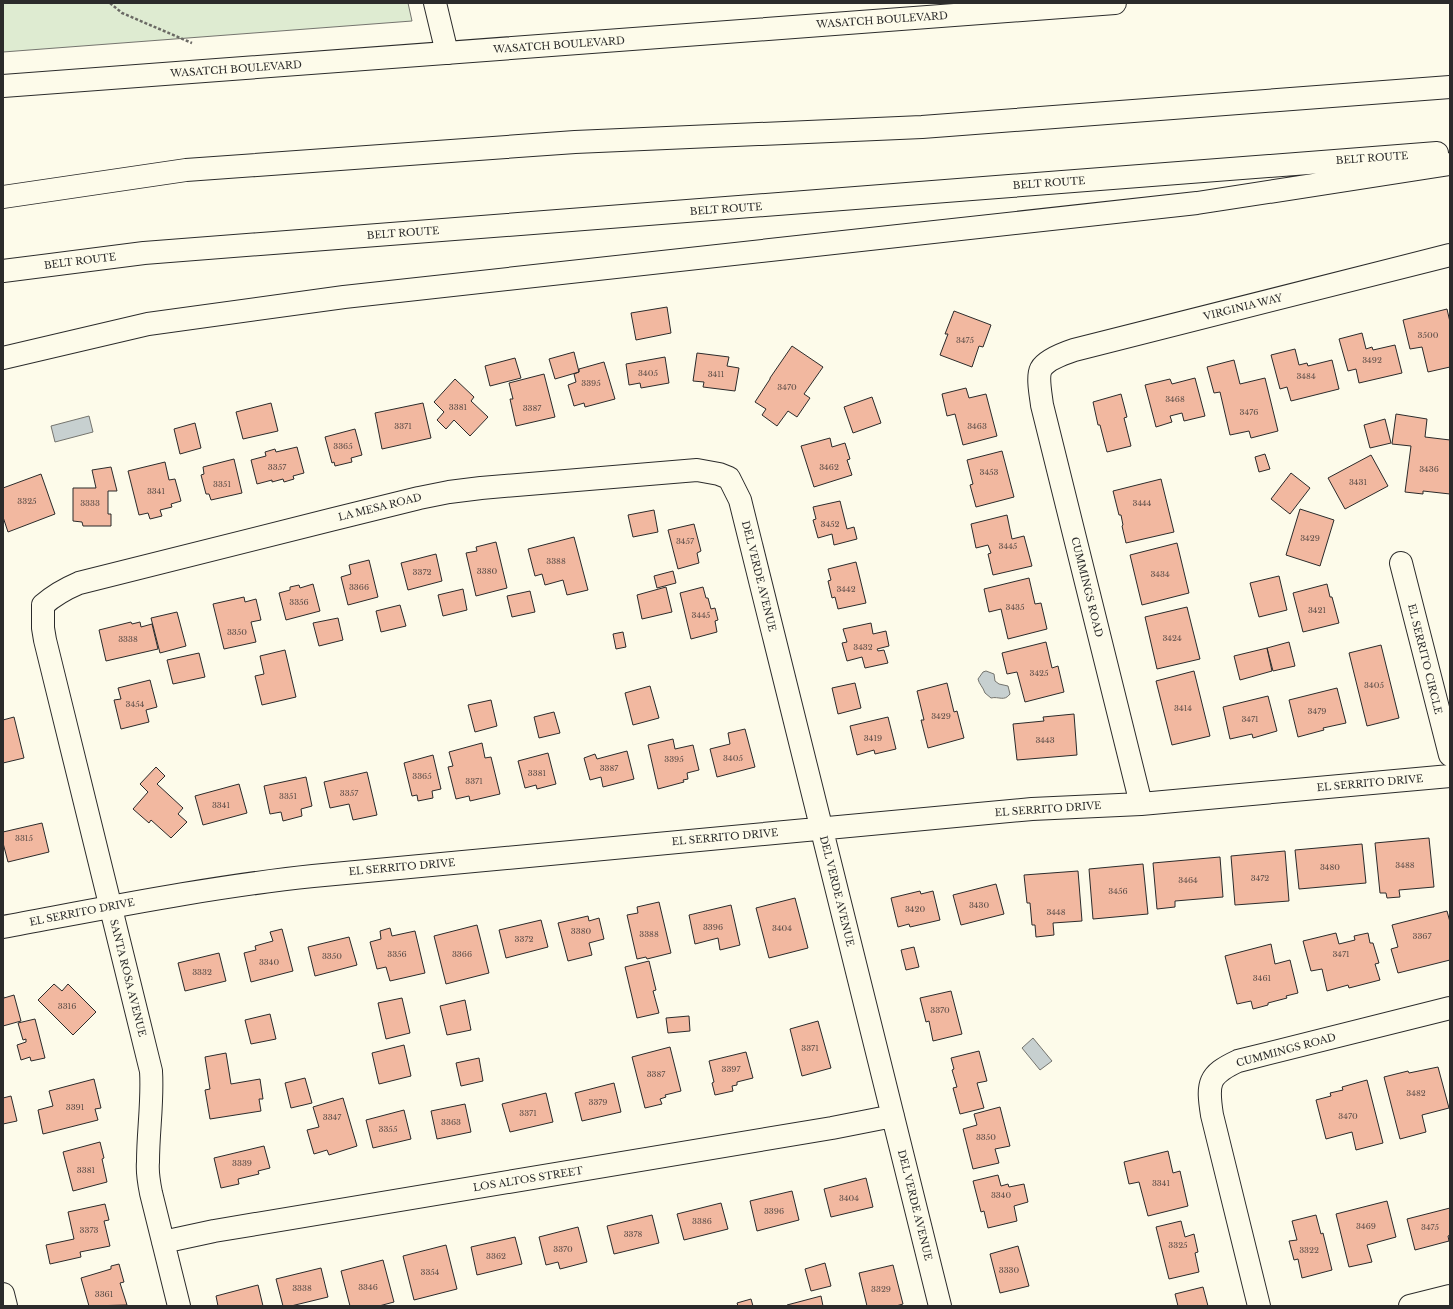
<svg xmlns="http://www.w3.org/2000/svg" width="1453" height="1309" font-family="'Libre Baskerville',serif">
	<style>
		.green { fill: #deebd1; stroke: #74746e }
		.water { fill: #c7d0d0; stroke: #74746e }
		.building { fill: #f2b8a0; stroke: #2b2b2b }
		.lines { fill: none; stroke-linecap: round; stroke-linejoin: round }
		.minor-casing { stroke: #2b2b2b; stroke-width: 24 }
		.major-casing { stroke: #2b2b2b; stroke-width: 24 }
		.highway-casing { stroke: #2b2b2b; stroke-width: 24 }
		.path { stroke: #6a6964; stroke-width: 2.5; stroke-dasharray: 3 2; stroke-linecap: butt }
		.minor { stroke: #fdfbea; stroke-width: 22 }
		.major { stroke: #fdfbea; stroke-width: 22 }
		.highway { stroke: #fdfbea; stroke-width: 22 }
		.labels { text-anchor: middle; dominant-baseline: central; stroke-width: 3; stroke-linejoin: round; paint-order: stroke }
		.number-label { font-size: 8px; fill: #5d4e48 }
		.street-label { font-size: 10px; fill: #2b2b2b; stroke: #fdfbea }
	</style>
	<rect width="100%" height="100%" fill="#fdfbea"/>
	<!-- green -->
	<path class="green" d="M3 3H408L412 21 3 52Z"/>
	<!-- water -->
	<path class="water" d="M89 416 93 432 55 442 51 426Z
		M986 671 994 674 995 681 999 684 1008 686 1010 694C1004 702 999 696 991 698L985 693C983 687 979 684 978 679L983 672Z
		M1033 1038 1052 1061 1040 1070 1022 1048Z"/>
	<!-- building -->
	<path class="building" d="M667 307 671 333 636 340 631 313Z
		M1447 309 1450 322V367L1428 372 1422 347 1410 349 1403 320Z
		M954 311 991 325 983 347 979 346 972 367 940 355 948 334H945Z
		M1362 333 1366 349 1372 347 1373 350 1395 345 1402 373 1359 383 1356 369 1348 371 1339 339Z
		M792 346 823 367 804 394 810 398 797 417 788 411 777 426 762 415 766 409 755 402 770 379V378Z
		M1295 349 1299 365 1307 363 1308 366 1332 360 1339 389 1291 401 1287 387 1280 389 1271 355Z
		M574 352 579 372 555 379 549 359Z
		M697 353 729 357 727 366 739 368 735 391 703 387 704 382 693 381Z
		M665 357 669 383 641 388 640 383 629 385 626 364Z
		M515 358 521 378 490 386 485 366Z
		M1234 360 1240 384 1265 378 1278 431 1251 438 1249 431 1230 435 1220 392 1214 393 1207 367Z
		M604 362 615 399 585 407 584 403 574 406 568 385 576 382 574 374 579 372V369Z
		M544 374 555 417 516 426 510 399H513L509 383Z
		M1195 378 1205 416 1184 421 1182 413 1170 416 1172 422 1156 427 1145 385 1170 379 1172 384Z
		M455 379 474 397 471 401 488 417 470 436 454 420 446 429 437 420 444 412 434 402Z
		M966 388 969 398 986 394 997 436 963 445 955 414 947 416 942 394Z
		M1121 394 1127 417 1124 418 1131 446 1107 452 1100 425H1098L1093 402Z
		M872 397 881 423 853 433 844 407Z
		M271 403 278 431 243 439 236 412Z
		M423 403 431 438 382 449 375 413Z
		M1396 414 1427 419 1425 437 1450 440V494L1423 491V494L1405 492 1411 446 1392 444Z
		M1385 419 1391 443 1370 448 1364 425Z
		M195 423 201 448 180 454 174 429Z
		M355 429 362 455 351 458 352 462 335 466 334 462 332 463 325 437Z
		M830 438 832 447 845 443 850 459 847 460 852 475 814 487 801 446Z
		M297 447 304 473 293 476 294 479 284 482 283 479 272 482V480L257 484 251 460 266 456 265 452 275 449 276 452Z
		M1002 451 1014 497 976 507 970 485 973 484 967 460Z
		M1265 454 1270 469 1259 472 1255 457Z
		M1371 455 1388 486 1345 509 1328 478Z
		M234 459 242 493 211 500 209 494H206L201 475 204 474 203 467Z
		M165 462 169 480 175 479 181 501 171 504 172 507 160 510 162 516 150 519 148 513 139 515 128 471Z
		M111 467 117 491H108V514H111V526H83L82 522 73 521V488H96L92 470Z
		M1291 473 1310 488 1290 514 1271 499Z
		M41 474 55 514 8 532 3 517V488Z
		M1161 479 1174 532 1126 543 1122 526 1123 525 1121 515H1119L1113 491Z
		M840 501 847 529 854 527 857 539 834 545 832 534 818 538 813 520 816 519 813 507Z
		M1300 509 1334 520 1320 566 1286 555Z
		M654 510 658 532 633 537 628 515Z
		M1007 515 1012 539 1024 536 1032 566 993 575 988 554 991 553 988 545 976 548 971 524Z
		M694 524 701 551 697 553 699 563 678 569 668 530Z
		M574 537 588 590 567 595 563 580 545 585 542 574 535 576 528 549Z
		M496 542 507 588 476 596 466 553 477 551 476 547Z
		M1177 543 1189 593 1142 605 1130 555Z
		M436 554 442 581 408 590 401 563Z
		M369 560 378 597 348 605 341 577 351 574 349 565Z
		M856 562 866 603 838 609 835 597 832 598 828 581 831 580 828 569Z
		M673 571 676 583 657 588 654 576Z
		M1279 576 1287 610 1259 617 1250 583Z
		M1029 578 1035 604 1041 603 1047 629 1008 639 1001 609 989 612 984 589Z
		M313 584 320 611 286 620 279 593 290 590V587L299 585 300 588Z
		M1327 584 1330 597H1332L1339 623 1303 632 1293 593Z
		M666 587 672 612 642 619 637 595Z
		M703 587 706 598H708L711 609 715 608 718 620 715 621 717 632 691 639 680 593Z
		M463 589 467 610 443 616 438 595Z
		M530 591 535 612 512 617 507 596Z
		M244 597 245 602 256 599 261 620 251 622 256 642 224 649 213 604Z
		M400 605 406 626 381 632 376 611Z
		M1187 607 1200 659 1157 669 1145 617Z
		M177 612 186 646 160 653 151 618Z
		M338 618 343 640 319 646 313 623Z
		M131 622 132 624 140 622 141 627 152 624 158 649 106 661 99 630Z
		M871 623 873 634 886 631 889 646 877 649 878 651 884 650 888 663 865 668 862 657 847 661 842 643 847 642 843 629Z
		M623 632 626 647 616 649 613 634Z
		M1046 642 1052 668 1058 666 1064 692 1025 702 1017 672 1007 674 1002 653Z
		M1289 642 1295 666 1273 671 1267 648Z
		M1381 645 1399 718 1367 726 1349 653Z
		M1267 648 1272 671 1240 680 1234 656Z
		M285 650 296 697 262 705 255 676 264 674 260 656Z
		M199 653 205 677 173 684 167 660Z
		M1194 671 1210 736 1172 745 1156 681Z
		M150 680 157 707 146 710 149 722 121 729 114 700 121 699 118 688Z
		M855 683 861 708 838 714 832 688Z
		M947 683 954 712 957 711 964 738 928 748 921 720H924L917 691Z
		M650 686 659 718 633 725 625 693Z
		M1337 688 1346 723 1323 728 1324 730 1298 737 1289 700Z
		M1268 696 1277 731 1253 738 1252 734 1230 739 1223 707Z
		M491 700 497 726 475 732 468 705Z
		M554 712 560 733 539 738 534 717Z
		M1074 714 1077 755 1017 760 1013 724 1044 721 1043 717Z
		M14 717 24 758 3 763V720Z
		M888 717 896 749 875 754 874 750 857 755 850 726Z
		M745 729 755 767 717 777 710 749 730 744 728 733Z
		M673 739 675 749 693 745 699 770 687 773 688 779 683 780 684 782 658 789 648 745Z
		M482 743 485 758 491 757 500 794 470 801 469 796 456 799 448 767 453 766 449 752Z
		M627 751 634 779 603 787 601 777 590 780 584 758 595 754 597 759Z
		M548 753 556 784 537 789 536 785 525 788 518 761Z
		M433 755 441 789 432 791 433 798 418 801 417 795 412 796 404 763Z
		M156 767 165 776 157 784 183 808 178 814 187 822 171 838 151 820 149 823 133 809 148 792 140 784Z
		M367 772 377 815 353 820 349 804 330 808 324 782Z
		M306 777 312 806 301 809 302 816 283 821 281 812 270 814 264 786Z
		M239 784 247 813 203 825 195 796Z
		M42 823 49 852 8 862 3 843V832Z
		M1429 838 1434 887 1399 890 1400 897 1387 898 1386 893H1380L1375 843Z
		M1362 844 1366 883 1299 889 1295 850Z
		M1285 851 1289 901 1235 905 1231 856Z
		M1220 857 1223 897 1175 901V907L1157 909 1153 863Z
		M1143 864 1148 914 1093 919 1089 869Z
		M1078 871 1082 921 1053 923 1054 935 1036 937 1035 925H1032L1030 903H1027L1024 875Z
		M996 884 1004 914 961 925 953 895Z
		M920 891 921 894 933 891 940 920 910 927 909 924 898 927 891 898Z
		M795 898 808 948 769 958 756 908Z
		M659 902 671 953 647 959 646 957 637 959 627 915 638 913 637 907Z
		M731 905 740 945 720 950 718 938 695 944 689 915Z
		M1447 911 1450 922V960L1398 973 1391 949 1398 947 1392 925Z
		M588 916 589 921 599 918 604 939 589 943 592 955 568 961 558 923Z
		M541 920 548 947 506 958 499 930Z
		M477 925 489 973 446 984 434 936Z
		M390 928 392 936 415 931 425 973 390 981 386 967 377 969 370 942 381 939 380 931Z
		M282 929 293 971 251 982 244 953 256 950 255 946 273 941 270 932Z
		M1336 933 1339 944 1355 940 1354 936 1368 933 1370 943H1373L1379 963 1375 964 1380 980 1349 988 1348 985 1327 991 1322 969 1311 971 1303 941Z
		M349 937 357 965 315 976 308 947Z
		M1271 944 1275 964 1290 960 1298 993 1286 996 1287 998 1268 1003V1005L1253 1009 1251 1001 1237 1004 1225 956Z
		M914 947 919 967 906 970 901 950Z
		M219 953 226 981 185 991 178 963Z
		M649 961 656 990 653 991 659 1013 637 1018 625 967Z
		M54 984 62 991 68 984 96 1012 73 1035 38 1000Z
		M951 991 962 1034 933 1041 929 1021 926 1022 920 998Z
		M3 994 4 998 14 995 21 1021 3 1026Z
		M402 998 410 1033 386 1039 378 1003Z
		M465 1000 471 1030 447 1035 440 1006Z
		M270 1014 276 1039 251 1044 245 1020Z
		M689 1016 690 1031 668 1033 666 1018Z
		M35 1019 45 1058 31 1061 30 1057 21 1060 17 1045 26 1042V1039L23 1040 18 1023Z
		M818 1021 831 1068 802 1076 790 1029Z
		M404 1045 411 1076 379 1084 372 1053Z
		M670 1047 681 1091 665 1095 666 1097 660 1099 662 1104 645 1108 632 1057Z
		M979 1051 987 1081 977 1083 984 1108 960 1114 953 1088 957 1087 952 1070 954 1069 951 1058Z
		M746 1052 753 1078 737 1082V1085L732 1086 733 1091 715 1095 712 1083 714 1082 709 1061Z
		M226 1053 231 1084 260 1079 263 1099H259L261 1111 210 1119 205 1090 210 1089 205 1057Z
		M479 1058 483 1081 461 1086 456 1063Z
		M1438 1067 1449 1108 1422 1115 1426 1132 1400 1139 1384 1077 1408 1071 1409 1073Z
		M305 1078 312 1103 291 1108 285 1083Z
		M94 1079 101 1108 95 1109 98 1120 43 1134 38 1110 53 1106 49 1091Z
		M1367 1080 1383 1143 1356 1150 1352 1132 1326 1139 1316 1100 1331 1096 1330 1093 1343 1090 1342 1087Z
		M614 1083 621 1112 582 1121 575 1093Z
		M546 1093 553 1122 510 1132 502 1104Z
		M11 1096 17 1121 3 1124V1098Z
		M343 1098 357 1146 329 1155 327 1150 314 1154 307 1130 319 1127 313 1107Z
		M465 1104 471 1132 437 1139 431 1111Z
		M1000 1107 1010 1146 995 1149 999 1163 973 1169 963 1129 977 1125 974 1114Z
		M404 1110 411 1139 373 1148 366 1120Z
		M100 1142 104 1158 102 1159 107 1182 73 1191 63 1152Z
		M264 1146 270 1168 258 1171 259 1174 238 1179 239 1184 221 1188 214 1158Z
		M1168 1151 1173 1173 1180 1171 1188 1206 1148 1216 1139 1182 1129 1184 1124 1162Z
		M998 1175 1001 1186 1008 1184 1009 1187 1024 1184 1028 1202 1014 1206 1017 1221 988 1228 984 1211 981 1212 973 1181Z
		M866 1178 873 1207 831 1217 824 1189Z
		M792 1191 799 1220 757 1231 750 1201Z
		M1387 1201 1396 1237 1367 1245 1372 1262 1349 1267 1336 1214Z
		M721 1203 728 1229 684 1240 677 1214Z
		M105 1204 109 1220 104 1221 110 1246 80 1252 81 1257 50 1264 46 1245 74 1239 68 1212Z
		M1450 1208V1235L1448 1236 1449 1241 1415 1250 1407 1219Z
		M652 1215 659 1243 614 1254 607 1226Z
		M1316 1215 1321 1234 1323 1233 1332 1270 1302 1278 1298 1259 1294 1260 1289 1241 1297 1240 1292 1221Z
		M1181 1221 1185 1237 1194 1234 1198 1252 1195 1253 1199 1272 1169 1279 1156 1227Z
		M578 1227 587 1262 560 1269 558 1262 546 1265 539 1237Z
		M515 1237 522 1264 477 1275 471 1247Z
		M446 1245 457 1289 414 1300 403 1256Z
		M1018 1246 1029 1286 1000 1293 990 1254Z
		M383 1260 394 1302 379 1306H350L341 1271Z
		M825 1263 831 1286 811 1291 805 1269Z
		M119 1264 124 1282 120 1283 127 1305 89 1306 81 1278 111 1269V1266Z
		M893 1265 903 1304 896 1306H867L859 1273Z
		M321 1268 328 1297 291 1306H283L276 1279Z
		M258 1285 263 1306H218L216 1296Z
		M1203 1287 1208 1306H1178L1175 1294Z
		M821 1296 823 1306H787V1305Z
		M751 1299 753 1306H738L737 1303Z"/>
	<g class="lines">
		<!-- minor casing -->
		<g class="minor-casing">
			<path id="minor" d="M435 3 447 53
				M1401 563 1450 755
				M1141 804 1042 405C1041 396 1037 377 1041 369 1046 360 1065 353 1074 350L1450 255
				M3 927C106 908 209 887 313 876L1032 809 1141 804 1450 776
				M163 1242 214 1231 832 1128 893 1116
				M179 1306 151 1193C149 1183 147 1172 148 1162 148 1131 153 1101 151 1071L45 640 43 628V605C54 595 65 589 79 583L330 520 419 498 449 492 481 488 697 470 719 474 729 478 740 500 940 1306
				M1259 1306 1212 1115C1207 1083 1208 1075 1238 1061L1450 1008
				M1410 1306 1450 1296"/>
		</g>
		<!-- major casing -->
		<g class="major-casing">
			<path id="major" d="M3 86 1115 3
				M3 1294 6 1306"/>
		</g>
		<!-- highway casing -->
		<g class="highway-casing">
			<path id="highway" d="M3 197 186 170 575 142 922 127 1450 87
				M3 271 144 253 1437 153
				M3 358 148 324 344 297 1197 203 1450 164"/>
		</g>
		<!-- path -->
		<path class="path" d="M110 3 122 13 192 43"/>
		<!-- minor -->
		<use href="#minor" class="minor"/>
		<!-- major -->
		<use href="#major" class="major"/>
		<!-- highway -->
		<use href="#highway" class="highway"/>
	</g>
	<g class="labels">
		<!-- number labels -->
		<g class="number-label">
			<text x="1428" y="335">3500</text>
			<text x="965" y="340">3475</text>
			<text x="1372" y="360">3492</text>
			<text x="648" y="373">3405</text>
			<text x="716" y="374">3411</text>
			<text x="1306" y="376">3484</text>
			<text x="591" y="383">3395</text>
			<text x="787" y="387">3470</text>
			<text x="1175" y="399">3468</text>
			<text x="458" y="407">3381</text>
			<text x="532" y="408">3387</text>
			<text x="1249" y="412">3476</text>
			<text x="403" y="426">3371</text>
			<text x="977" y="426">3463</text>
			<text x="343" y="446">3365</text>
			<text x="277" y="467">3357</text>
			<text x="829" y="467">3462</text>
			<text x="1429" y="469">3436</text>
			<text x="989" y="472">3453</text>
			<text x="1358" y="482">3431</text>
			<text x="222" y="484">3351</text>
			<text x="156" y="491">3341</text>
			<text x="27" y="501">3325</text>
			<text x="90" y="503">3333</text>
			<text x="1142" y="503">3444</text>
			<text x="830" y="524">3452</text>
			<text x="1310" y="538">3429</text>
			<text x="685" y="541">3457</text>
			<text x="1008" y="546">3445</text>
			<text x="556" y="561">3388</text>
			<text x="487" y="571">3380</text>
			<text x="422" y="572">3372</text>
			<text x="1160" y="574">3434</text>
			<text x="359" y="587">3366</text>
			<text x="846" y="589">3442</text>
			<text x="299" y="602">3356</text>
			<text x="1015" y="607">3435</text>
			<text x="1317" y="610">3421</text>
			<text x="701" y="615">3445</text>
			<text x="237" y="632">3350</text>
			<text x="1172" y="638">3424</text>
			<text x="128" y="639">3338</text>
			<text x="863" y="647">3432</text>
			<text x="1039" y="673">3425</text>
			<text x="1374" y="685">3405</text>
			<text x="135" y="704">3454</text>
			<text x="1183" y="708">3414</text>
			<text x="1317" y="711">3479</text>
			<text x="941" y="716">3429</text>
			<text x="1250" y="719">3471</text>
			<text x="873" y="738">3419</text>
			<text x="1045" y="740">3443</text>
			<text x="733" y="758">3405</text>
			<text x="674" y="759">3395</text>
			<text x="609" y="768">3387</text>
			<text x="537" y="773">3381</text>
			<text x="422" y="776">3365</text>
			<text x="474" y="781">3371</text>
			<text x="349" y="793">3357</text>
			<text x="288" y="796">3351</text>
			<text x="221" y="805">3341</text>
			<text x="24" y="838">3315</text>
			<text x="1405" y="865">3488</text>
			<text x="1330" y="867">3480</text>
			<text x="1260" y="878">3472</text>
			<text x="1188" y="880">3464</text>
			<text x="1118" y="891">3456</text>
			<text x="979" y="905">3430</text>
			<text x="915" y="909">3420</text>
			<text x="1056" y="912">3448</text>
			<text x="713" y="927">3396</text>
			<text x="782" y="928">3404</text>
			<text x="581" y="931">3380</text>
			<text x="649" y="934">3388</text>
			<text x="1422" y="936">3367</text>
			<text x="524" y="939">3372</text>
			<text x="397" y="954">3356</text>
			<text x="462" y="954">3366</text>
			<text x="1341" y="954">3471</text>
			<text x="332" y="956">3350</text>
			<text x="269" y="962">3340</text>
			<text x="202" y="972">3332</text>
			<text x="1262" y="978">3461</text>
			<text x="67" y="1006">3316</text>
			<text x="940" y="1010">3370</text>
			<text x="810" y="1048">3371</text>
			<text x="731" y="1069">3397</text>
			<text x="656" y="1074">3387</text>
			<text x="1416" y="1093">3482</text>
			<text x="598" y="1102">3379</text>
			<text x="75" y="1107">3391</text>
			<text x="528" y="1113">3371</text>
			<text x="1348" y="1116">3470</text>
			<text x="332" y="1117">3347</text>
			<text x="451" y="1122">3363</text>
			<text x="388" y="1129">3355</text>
			<text x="986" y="1137">3350</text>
			<text x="242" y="1163">3339</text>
			<text x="86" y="1170">3381</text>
			<text x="1161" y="1183">3341</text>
			<text x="1001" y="1195">3340</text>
			<text x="849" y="1198">3404</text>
			<text x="774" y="1211">3396</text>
			<text x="702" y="1221">3386</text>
			<text x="1366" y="1226">3469</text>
			<text x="1430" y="1227">3475</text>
			<text x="89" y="1230">3373</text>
			<text x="633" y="1234">3378</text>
			<text x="1178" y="1245">3325</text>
			<text x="563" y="1249">3370</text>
			<text x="1309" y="1250">3322</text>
			<text x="496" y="1256">3362</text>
			<text x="1009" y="1270">3330</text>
			<text x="430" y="1272">3354</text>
			<text x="368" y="1287">3346</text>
			<text x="302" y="1288">3338</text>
			<text x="881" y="1289">3329</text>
			<text x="104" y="1294">3361</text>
		</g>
		<!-- street labels -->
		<g class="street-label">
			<text transform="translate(882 20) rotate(-4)">WASATCH BOULEVARD</text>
			<text transform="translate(559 45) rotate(-4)">WASATCH BOULEVARD</text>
			<text transform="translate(236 69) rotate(-4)">WASATCH BOULEVARD</text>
			<text transform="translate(1372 158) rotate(-4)">BELT ROUTE</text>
			<text transform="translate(1049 183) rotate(-4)">BELT ROUTE</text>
			<text transform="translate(726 209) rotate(-4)">BELT ROUTE</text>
			<text transform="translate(403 233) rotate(-4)">BELT ROUTE</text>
			<text transform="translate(80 261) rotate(-7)">BELT ROUTE</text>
			<text transform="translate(1243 307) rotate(-14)">VIRGINIA WAY</text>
			<text transform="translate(380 507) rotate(-14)">LA MESA ROAD</text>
			<text transform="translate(759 576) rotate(76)">DEL VERDE AVENUE</text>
			<text transform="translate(1087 587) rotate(76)">CUMMINGS ROAD</text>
			<text transform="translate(1425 659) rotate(76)">EL SERRITO CIRCLE</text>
			<text transform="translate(1370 783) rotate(-5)">EL SERRITO DRIVE</text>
			<text transform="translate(1048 809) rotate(-4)">EL SERRITO DRIVE</text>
			<text transform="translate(725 837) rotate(-5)">EL SERRITO DRIVE</text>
			<text transform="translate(402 867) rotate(-5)">EL SERRITO DRIVE</text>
			<text transform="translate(837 891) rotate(76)">DEL VERDE AVENUE</text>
			<text transform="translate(82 912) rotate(-11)">EL SERRITO DRIVE</text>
			<text transform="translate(128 978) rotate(76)">SANTA ROSA AVENUE</text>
			<text transform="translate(1286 1050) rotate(-15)">CUMMINGS ROAD</text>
			<text transform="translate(528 1179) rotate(-9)">LOS ALTOS STREET</text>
			<text transform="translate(915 1205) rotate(76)">DEL VERDE AVENUE</text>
		</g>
	</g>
	<!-- border -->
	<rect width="1453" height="1309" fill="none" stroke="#2b2b2b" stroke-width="8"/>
</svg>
